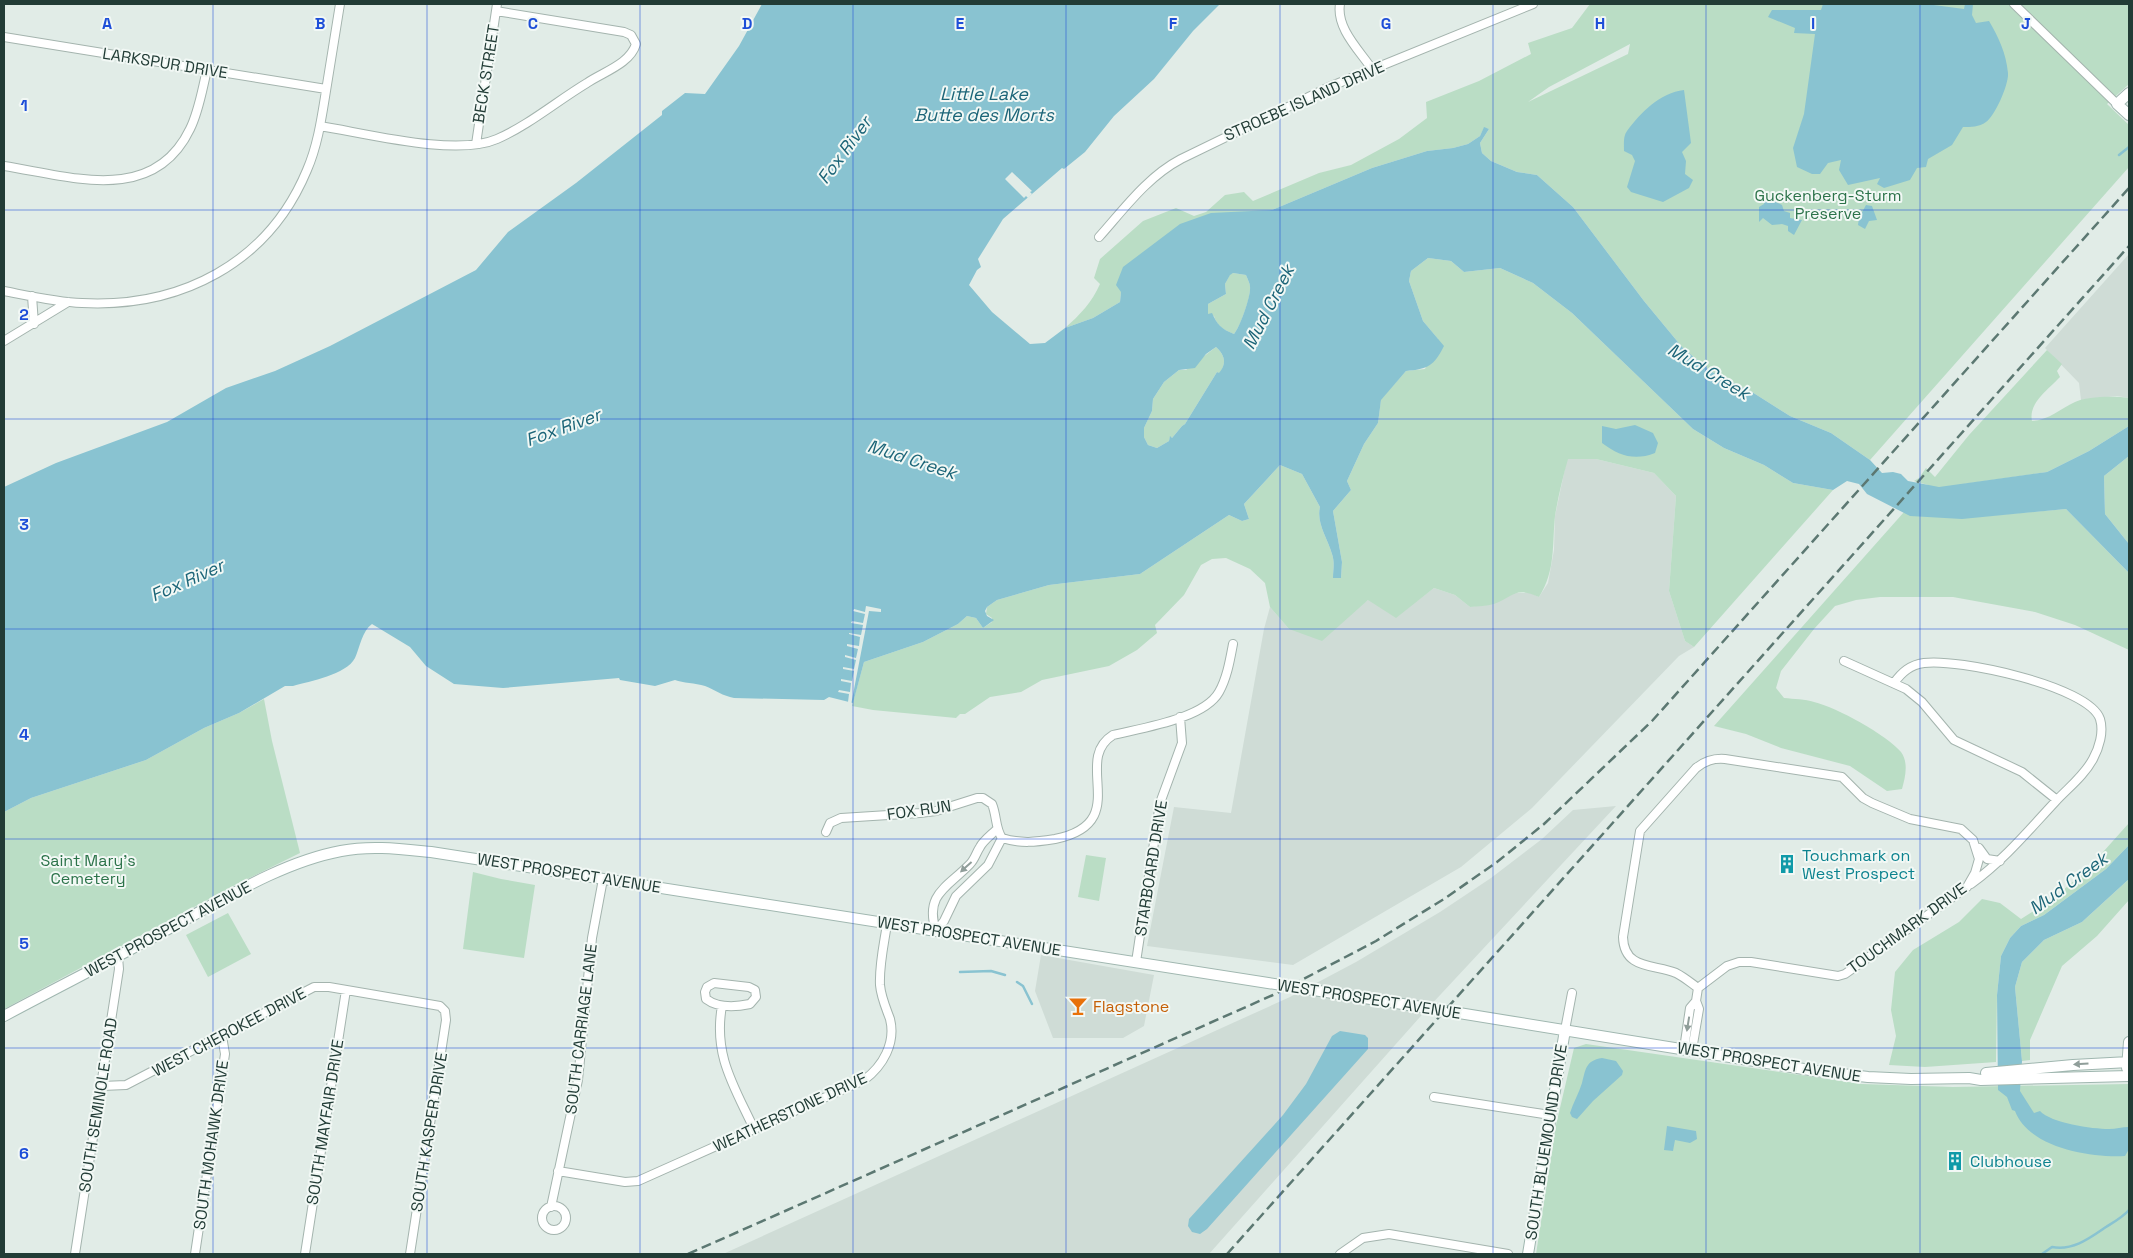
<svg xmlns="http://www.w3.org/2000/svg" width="2133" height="1258" font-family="'Space Grotesk',sans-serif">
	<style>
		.built { fill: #cfdcd6 }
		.green { fill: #baddc5; fill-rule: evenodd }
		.water { fill: #89c3d1; fill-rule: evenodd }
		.pier { fill: #e1ece7 }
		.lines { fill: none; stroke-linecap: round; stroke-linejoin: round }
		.stream { stroke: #89c3d1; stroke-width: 2.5 }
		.street-casing { stroke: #a4b4ae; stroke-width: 10 }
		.secondary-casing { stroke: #a0b7b0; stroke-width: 12 }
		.street { stroke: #fff; stroke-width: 8 }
		.secondary { stroke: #fff; stroke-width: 10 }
		.rail { stroke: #5c7872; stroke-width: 2.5; stroke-dasharray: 10 5; stroke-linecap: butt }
		.oneway { fill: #909e9a }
		.grid { fill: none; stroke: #1d4ed8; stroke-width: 1; stroke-opacity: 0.55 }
		.labels { text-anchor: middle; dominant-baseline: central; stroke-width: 4; stroke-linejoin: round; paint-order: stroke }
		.street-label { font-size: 16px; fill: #223c36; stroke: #f2f8f5 }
		.park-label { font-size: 16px; fill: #2c734a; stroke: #f2f8f5 }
		.culture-label { font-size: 16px; fill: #0d838f; stroke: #f2f8f5; text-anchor: start }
		.food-label { font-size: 16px; fill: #c56008; stroke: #f2f8f5; text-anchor: start }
		.water-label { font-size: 18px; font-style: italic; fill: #1c6578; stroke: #f2f8f5 }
		.grid-label { font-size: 16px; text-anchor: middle; font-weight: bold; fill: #1d4ed8; stroke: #f2f8f5; stroke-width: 4; stroke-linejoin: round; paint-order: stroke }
	</style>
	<rect width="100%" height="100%" fill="#e1ece7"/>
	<!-- built -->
	<path class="built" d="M2129 254V398L2117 396 2081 400 2079 383 2045 348Z
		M1567 459H1596L1654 473 1676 496 1669 591 1685 641 1694 647 1679 656 1532 808 1461 867 1293 965 1147 946 1174 807 1231 813 1264 629 1270 607 1289 629 1355 610 1368 600 1417 601 1434 588 1455 595 1470 607 1495 603 1513 593H1531L1539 597 1548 583 1554 550 1555 516Z
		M1616 806 1428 1008 1209 1254H723L1290 997 1356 962 1440 912 1491 878 1542 839 1573 810Z
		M1041 955 1154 975 1144 1026 1123 1038H1053L1035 991Z"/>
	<!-- green -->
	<path class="green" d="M1590 4H2129V84L2107 104 2129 125V167L1870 460 1831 433 1790 416 1752 392 1710 371 1682 347 1644 301 1573 207 1537 175 1517 172 1491 161 1482 153 1480 143 1489 129 1484 128 1480 136 1468 144 1453 148 1427 151 1372 168 1272 210 1243 213 1121 292 1120 302 1093 318 1065 328C1080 315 1092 302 1100 284L1094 278 1100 259 1143 221 1176 208 1194 216 1206 212 1225 195 1244 192 1253 201 1319 173 1351 165 1399 139 1427 118 1426 102 1479 81 1531 54 1528 43 1572 28ZM1630 44 1628 54 1528 102 1549 87Z
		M1428 258 1451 261 1464 272 1500 268 1533 283 1572 313 1693 429 1724 448 1764 465 1793 483 1833 490 1694 647 1685 641 1669 591 1676 496 1654 473 1596 459H1568C1563 477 1558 497 1555 516 1552 545 1556 570 1539 597 1514 586 1514 597 1494 604 1487 606 1478 606 1470 607L1455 595 1434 588 1396 618 1368 600 1322 641 1289 629 1270 607 1265 583 1250 569 1226 558 1212 559 1201 565 1184 595 1155 625 1157 633 1137 650 1109 666 1042 680 1021 692 990 697 965 714H960L956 718 873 710 852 706 864 662 923 642 958 624 967 616 976 618 983 628 992 622V618L986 614 987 607 997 600 1049 585 1140 574 1229 515 1242 521 1249 519 1244 504 1280 465 1302 474 1320 507C1316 523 1328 539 1332 554 1335 563 1333 569 1333 578H1341L1342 562 1333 511 1351 490 1347 481 1364 444 1378 423 1381 399 1406 371 1425 369 1438 339 1423 321 1409 281 1411 271Z
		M1233 273 1246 275C1247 278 1250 283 1250 287 1251 297 1240 327 1234 334 1224 330 1217 326 1214 316L1208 314V304L1226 294 1225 284 1230 274Z
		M1216 347C1225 355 1227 364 1219 374L1217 372 1185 424 1182 426 1172 438 1170 437 1169 441 1157 448 1148 445 1144 437V428L1152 411 1153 399 1164 382 1179 370H1186Z
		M2047 350 2062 364 2057 371 2060 377C2049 389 2028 403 2032 421 2049 420 2060 409 2075 402 2087 396 2116 396 2129 398V426L2089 451 2047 472 1964 484 1962 518 2066 509 2129 573V650L2075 625 2035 612 1953 597H1880L1856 600 1835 606 1814 629 1781 671 1776 688 1784 698C1794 699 1805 699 1814 702 1836 707 1887 735 1901 752 1909 763 1905 778 1902 789L1887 791 1850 766 1781 748 1746 734 1714 726 1928 485 1914 481 1919 478 1926 468 1935 477 1969 435Z
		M2129 456V544L2105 514 2104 476Z
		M264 699 272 741 300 853 237 884 4 1009V812L31 798 146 760 204 728 239 713Z
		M2129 823V845L2106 869 2044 915 2021 926 2010 938 2001 956 1997 995 1996 1062 1925 1067 1889 1065 1896 1036 1891 1010 1895 972 1913 950 1959 922 1982 899 2000 903 2021 919 2051 900 2086 871Z
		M1086 855 1106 858 1099 901 1078 897Z
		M473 872 501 879 535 885 524 958 463 949Z
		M2129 879V900L2097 936 2062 966 2030 1040V1060L2022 1061 2015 987 2022 962 2044 940 2082 922Z
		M228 913 251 954 208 977 186 935Z
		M1586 1044 1862 1084 1953 1087 2129 1084V1254H1536L1556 1125 1574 1048Z"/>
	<!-- water -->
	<path class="water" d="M762 4H1220L1193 31 1154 79 1114 116 1085 152 1064 169 1062 168 1003 219 978 259 981 267 977 270 969 285 992 312 1030 344 1045 343 1065 328 1093 318 1120 302 1121 292 1116 285 1123 267 1180 224 1211 213 1272 210 1372 168 1427 151 1453 148 1468 144 1480 136 1484 127 1489 129 1480 143 1482 153 1491 161 1517 172 1537 175 1573 207 1644 301 1682 347 1710 371 1752 392 1790 416 1831 433 1870 460 1882 473 1893 472 1901 474 1908 481 1939 487 2047 472 2089 451 2129 426V456L2104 476 2105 514 2129 544V573L2066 509 1962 519 1910 516 1867 494 1859 484 1847 481 1833 490 1793 483 1764 465 1724 448 1693 429 1572 313 1533 283 1500 268 1464 272 1451 261 1428 258 1411 271 1409 281 1423 321 1444 346C1434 366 1428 369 1406 371L1381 400 1378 423 1364 444 1347 481 1351 490 1333 511 1342 562 1341 578H1333C1333 569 1335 563 1332 554 1328 539 1316 523 1320 507L1302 474 1280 465 1244 504 1249 519 1242 521 1229 515 1140 574 1049 585 997 600 987 607 985 611 987 616 994 620 983 628 976 618 967 616 958 624 923 642 864 662 853 703 829 697 824 700 734 698C723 696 715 690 705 686 695 683 683 683 675 680L655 686 620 680 619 678 503 688 454 684 426 666 410 647 372 624C362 631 360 647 355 658 346 675 310 681 293 686H285L239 713 204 728 146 760 31 798 4 812V487L56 463 167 422 226 388 275 371 330 346 476 270 508 232 576 183 662 115V111L685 93 705 94 739 46ZM1233 273 1246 275C1247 278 1250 283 1250 287 1251 296 1240 327 1234 334 1221 329 1217 324 1212 313L1208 314V304L1226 294 1225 284 1230 275ZM1216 347C1225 355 1227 364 1219 373L1217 372 1185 424 1182 426 1172 438 1170 436 1169 441 1157 448 1148 445 1144 437V428L1152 411 1153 399 1164 382 1179 370 1195 368 1206 354Z
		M1823 4H1926L1964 9 1965 4H1973L1972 15 1976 23 1989 21C1999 38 2006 53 2008 73 2009 84 1995 116 1986 122 1979 127 1971 127 1963 127L1952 145 1928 159 1926 167 1917 168 1910 180 1884 188 1877 184 1880 178 1848 185 1839 170 1841 160 1828 163 1820 174H1812L1797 167 1793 148 1804 114 1815 34 1794 33 1795 28 1768 17 1772 10H1821Z
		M1684 90 1691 143 1682 152 1686 161 1685 174 1693 180 1689 188 1663 202 1631 192 1627 187 1635 161 1632 155 1624 151C1624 145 1623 136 1627 131 1641 112 1660 93 1684 90Z
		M1765 197 1782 205 1784 211 1790 213V218L1802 220 1794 235 1788 231V226L1782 224 1772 225 1763 218 1759 222V207L1764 204Z
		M1866 205 1872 206 1877 220 1869 221 1865 229 1858 225 1859 218Z
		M1635 425 1653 433 1658 443 1655 453C1635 461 1619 456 1602 443V426L1616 429Z
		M2129 845V879L2082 922 2044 940 2022 962 2015 987 2022 1061 2020 1091 2034 1113 2040 1111C2051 1123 2092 1129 2109 1129 2116 1129 2122 1127 2129 1127V1149L2125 1156C2090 1158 2029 1148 2015 1111L2012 1110 2007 1097 1998 1090 1997 995 2001 956 2010 938 2021 926 2044 915 2106 869Z
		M1340 1031 1365 1035 1368 1038V1049L1207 1229 1200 1234 1192 1232 1188 1226 1189 1219 1283 1115 1306 1084 1332 1036Z
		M1602 1058 1616 1061 1623 1071 1622 1075 1593 1101 1577 1119 1572 1117 1570 1113C1573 1103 1579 1093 1582 1083 1586 1069 1585 1061 1602 1058Z
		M1667 1126 1696 1131 1697 1139 1690 1143 1675 1140 1673 1151 1664 1150Z"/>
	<!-- pier -->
	<path class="pier" d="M1012 172 1032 191 1030 192 1032 194 1028 198 1026 196 1024 198 1005 179Z
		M866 606 881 609V612L869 611 851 705H850L848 702 849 694 838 692 839 690 850 692 851 683 841 681V679L852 681 854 671 843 669V667L854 669 856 660 845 657V655L856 658 858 649 847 646V644L859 646 860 637 849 634V633L861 635 863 625 851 623 852 621 863 623 865 614 853 611 854 609 865 612Z"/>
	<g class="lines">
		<!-- stream -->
		<path class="stream" d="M2119 155 2129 147
			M960 972 991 971 1005 975
			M1017 982 1023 986 1032 1004
			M2042 1254 2052 1247C2073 1251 2090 1238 2106 1227 2114 1222 2123 1217 2129 1210"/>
		<!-- street casing -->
		<g class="street-casing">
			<path id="street" d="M1340 4C1336 28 1359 50 1372 69
				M2014 4 2117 104
				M4 37 326 89
				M320 126C365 133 456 157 497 139 529 125 557 101 587 83 603 72 630 64 636 44L631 35 624 32 496 11
				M476 144 497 4
				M4 166C69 176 153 206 190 129 199 111 202 90 207 70
				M1099 237C1124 209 1147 177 1181 159L1329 87 1533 4
				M4 291C30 296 56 302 82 303 180 308 268 264 307 170 317 147 321 122 325 97 330 66 335 35 340 4
				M32 296 34 324
				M4 341 68 302
				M1844 661 1906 689 1922 702 1954 740 2022 772 2057 800
				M1894 683C1902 672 1910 665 1924 663 1957 658 2089 686 2100 719 2104 732 2099 748 2093 759 2084 776 2068 788 2055 802 2028 831 2004 860 1971 884
				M826 832 830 823 841 818 920 813 936 811 977 798H983L992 804C997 816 995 828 1002 838 1021 844 1036 842 1055 839 1134 823 1071 761 1113 735 1141 728 1204 719 1219 692 1227 678 1230 660 1233 644
				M1979 848 1987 859 2000 861
				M936 931C924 894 948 887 970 864 975 859 976 853 980 847 983 841 991 835 996 830
				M936 931 944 921 956 896 988 865 1002 838
				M1136 962 1160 803 1182 743 1180 717
				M714 983 749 987 755 990 756 997 750 1004C736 1007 718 1008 706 999L705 992 707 987Z
				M722 1006C713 1055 734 1086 754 1129
				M1565 1030 1572 993
				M1684 1049 1690 1008 1696 1001 1698 988 1727 966 1739 962H1751L1838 976 1845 974 1967 887 1975 873 1979 859 1973 840 1961 829 1910 819 1872 803 1863 798 1842 777 1725 759C1713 758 1705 761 1696 768L1640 831 1623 937C1624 970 1654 964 1676 973 1684 977 1691 983 1698 988
				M1692 1050 1699 1009 1696 1001
				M102 1086 126 1085 314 987H329L440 1006 445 1011 446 1020 410 1254
				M1434 1097 1550 1115
				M558 1171 625 1182 638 1181 864 1080C883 1066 896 1043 890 1019 886 1008 881 997 880 985 879 965 884 944 887 924
				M542 1218a12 12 0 1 1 24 0a12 12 0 1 1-24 0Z
				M551 1207 578 1080 592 938 603 879
				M75 1254 119 969 118 957
				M195 1254 225 1054 222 1036
				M305 1254 346 990
				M1340 1254 1363 1238 1389 1234 1508 1254"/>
		</g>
		<!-- secondary casing -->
		<g class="secondary-casing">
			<path id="secondary" d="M2129 93 2117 104 2129 115
				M4 1016C60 986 116 958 172 927 224 899 282 862 341 851 371 845 401 849 431 852L1428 1008 1816 1071 1868 1077 1911 1079 1969 1078 1981 1080 2129 1076
				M2127 1068 2129 1042
				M1986 1073 2073 1065 2129 1062
				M1528 1254 1565 1030"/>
		</g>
		<!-- street -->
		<use href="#street" class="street"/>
		<!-- secondary -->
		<use href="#secondary" class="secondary"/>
		<!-- rail -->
		<path class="rail" d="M688 1254 1273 995 1376 941 1444 899 1497 862 1544 824 1652 721 2129 188
			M1227 1254 2129 246"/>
	</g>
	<!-- one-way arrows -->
	<defs><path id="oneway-solid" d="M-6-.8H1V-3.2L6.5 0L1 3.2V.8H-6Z" transform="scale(1.25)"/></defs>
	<g class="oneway">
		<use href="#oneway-solid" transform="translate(966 867) rotate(138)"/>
		<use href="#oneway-solid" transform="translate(1688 1024) rotate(99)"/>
		<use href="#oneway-solid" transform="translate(2081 1064) rotate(176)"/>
	</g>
	<!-- grid -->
	<path class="grid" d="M213 4V1254M427 4V1254M640 4V1254M853 4V1254M1066 4V1254M1280 4V1254M1493 4V1254M1706 4V1254M1920 4V1254M4 210H2129M4 419H2129M4 629H2129M4 839H2129M4 1048H2129"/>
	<!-- icons -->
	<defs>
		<g id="building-bare" transform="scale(1.5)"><path d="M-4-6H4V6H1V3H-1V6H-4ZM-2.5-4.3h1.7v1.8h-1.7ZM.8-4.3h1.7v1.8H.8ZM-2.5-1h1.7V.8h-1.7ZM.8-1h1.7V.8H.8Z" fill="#0f9aa8" stroke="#f2f8f5" stroke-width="2.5" paint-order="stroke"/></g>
		<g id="bar-bare" transform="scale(1.5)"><path d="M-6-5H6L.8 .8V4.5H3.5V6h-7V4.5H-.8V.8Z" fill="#e8710a" stroke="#f2f8f5" stroke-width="2.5" paint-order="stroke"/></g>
	</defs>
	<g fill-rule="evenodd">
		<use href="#building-bare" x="1787" y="864"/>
		<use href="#bar-bare" x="1078" y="1006"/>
		<use href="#building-bare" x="1955" y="1161"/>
	</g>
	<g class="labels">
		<!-- street labels -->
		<g class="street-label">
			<text transform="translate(165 63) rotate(9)">LARKSPUR DRIVE</text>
			<text transform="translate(486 74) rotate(-81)">BECK STREET</text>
			<text transform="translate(1304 101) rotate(-24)">STROEBE ISLAND DRIVE</text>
			<text transform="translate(919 810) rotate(-8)">FOX RUN</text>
			<text transform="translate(1151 868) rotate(-81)">STARBOARD DRIVE</text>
			<text transform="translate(569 873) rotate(9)">WEST PROSPECT AVENUE</text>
			<text transform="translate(1907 928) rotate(-36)">TOUCHMARK DRIVE</text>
			<text transform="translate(168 929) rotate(-28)">WEST PROSPECT AVENUE</text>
			<text transform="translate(969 936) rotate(9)">WEST PROSPECT AVENUE</text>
			<text transform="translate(1369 999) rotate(9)">WEST PROSPECT AVENUE</text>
			<text transform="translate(581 1029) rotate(-83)">SOUTH CARRIAGE LANE</text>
			<text transform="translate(229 1032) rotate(-28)">WEST CHEROKEE DRIVE</text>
			<text transform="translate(1769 1062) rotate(9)">WEST PROSPECT AVENUE</text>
			<text transform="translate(98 1105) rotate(-81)">SOUTH SEMINOLE ROAD</text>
			<text transform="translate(790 1112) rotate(-25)">WEATHERSTONE DRIVE</text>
			<text transform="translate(325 1122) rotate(-81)">SOUTH MAYFAIR DRIVE</text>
			<text transform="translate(429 1132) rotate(-81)">SOUTH KASPER DRIVE</text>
			<text transform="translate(1546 1142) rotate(-81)">SOUTH BLUEMOUND DRIVE</text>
			<text transform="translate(211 1145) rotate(-82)">SOUTH MOHAWK DRIVE</text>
		</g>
		<!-- park labels -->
		<g class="park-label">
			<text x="1828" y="195">Guckenberg-Sturm<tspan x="1828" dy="18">Preserve</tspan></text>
			<text x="88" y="860">Saint Mary's<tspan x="88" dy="18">Cemetery</tspan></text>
		</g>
		<!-- culture labels -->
		<g class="culture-label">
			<text x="1802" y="855">Touchmark on<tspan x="1802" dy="18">West Prospect</tspan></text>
			<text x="1970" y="1161">Clubhouse</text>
		</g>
		<!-- food labels -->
		<g class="food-label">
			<text x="1093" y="1006">Flagstone</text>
		</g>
		<!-- water labels -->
		<g class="water-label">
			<text x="984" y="93">Little Lake<tspan x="984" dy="21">Butte des Morts</tspan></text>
			<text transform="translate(844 150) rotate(-54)">Fox River</text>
			<text transform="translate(1268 307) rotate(-63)">Mud Creek</text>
			<text transform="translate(1709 371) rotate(31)">Mud Creek</text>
			<text transform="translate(563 427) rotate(-20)">Fox River</text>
			<text transform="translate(912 459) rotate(18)">Mud Creek</text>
			<text transform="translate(187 580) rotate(-24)">Fox River</text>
			<text transform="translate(2068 883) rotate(-36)">Mud Creek</text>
		</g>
	</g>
	<g class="grid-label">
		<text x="107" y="29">A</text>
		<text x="320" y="29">B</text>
		<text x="533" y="29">C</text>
		<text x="747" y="29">D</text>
		<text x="960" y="29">E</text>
		<text x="1173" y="29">F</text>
		<text x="1386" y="29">G</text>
		<text x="1600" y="29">H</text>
		<text x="1813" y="29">I</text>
		<text x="2026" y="29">J</text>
		<text x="24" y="111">1</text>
		<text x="24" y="320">2</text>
		<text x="24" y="530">3</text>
		<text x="24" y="740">4</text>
		<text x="24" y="949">5</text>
		<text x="24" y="1159">6</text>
	</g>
	<!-- border -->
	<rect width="2133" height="1258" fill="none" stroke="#223c36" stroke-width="10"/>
</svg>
